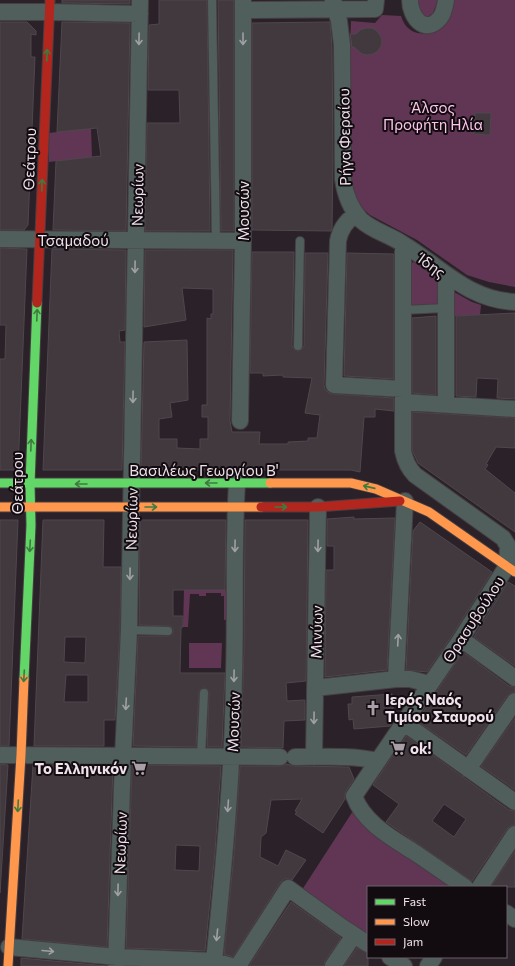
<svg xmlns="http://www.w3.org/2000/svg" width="515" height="966" font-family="Commissioner,sans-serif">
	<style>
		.green { fill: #613655 }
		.building { fill: #41393e; stroke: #4e474c; fill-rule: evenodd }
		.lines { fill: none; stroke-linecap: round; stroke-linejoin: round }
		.lane-casing { stroke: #463e43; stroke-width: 10 }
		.street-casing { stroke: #463e43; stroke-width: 18 }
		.fast-casing { stroke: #463e43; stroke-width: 11 }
		.slow-casing { stroke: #463e43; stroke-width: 11 }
		.jam-casing { stroke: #463e43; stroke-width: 11 }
		.lane { stroke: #505e5c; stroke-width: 8 }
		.street { stroke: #505e5c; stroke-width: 16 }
		.fast { stroke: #63d668; stroke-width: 9 }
		.slow { stroke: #ff974d; stroke-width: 9 }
		.jam { stroke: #b3261e; stroke-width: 9 }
		.oneway { stroke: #a0a0a4 }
		.oneway2 { stroke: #3f7b40 }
		.labels { text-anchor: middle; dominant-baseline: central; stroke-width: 4; stroke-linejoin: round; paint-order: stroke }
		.park-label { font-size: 15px; fill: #fbc5ea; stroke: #120b10 }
		.street-label { font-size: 15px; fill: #efe2eb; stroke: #120b10 }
		.poi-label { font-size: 15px; font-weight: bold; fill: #efe2eb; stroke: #120b10; text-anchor: start }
	</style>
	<rect width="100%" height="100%" fill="#2b2229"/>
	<!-- green -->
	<path class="green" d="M415 0H438L433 13 425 19Z
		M454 0H515V287L489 282 467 275 417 240 370 215 361 207 355 198 351 185 350 47 351 21 375 23 382 15 401 16C406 32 418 36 433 32Z
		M91 128 92 157 49 162V133Z
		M414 262 440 280 439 304 411 306 410 263Z
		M454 292 472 302 481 305 480 315 453 316Z
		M184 590H231L230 619 224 620V596H221V593H206V596H199V594H190L188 627H183Z
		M189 643H222L221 668H189Z
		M353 811 390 845 451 887H368V937L300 893Z"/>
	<!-- building -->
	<path class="building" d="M62 0H130V4L62 3Z
		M159 0H207L210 231H145L147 123H180L179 90H148L149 25 159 24Z
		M218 0H234V231H221Z
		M0 22H27L36 31V35L31 34V57H35L28 225 24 230H0Z
		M62 22 130 23 126 231 53 230 56 161 101 156 97 128 57 132Z
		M330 22 332 46 333 162 332 228 331 231 252 230V23Z
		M366 28H372L377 31 380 35 382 40 381 46 378 51 373 54 367 55 362 54 354 47H352L350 34H356L360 30Z
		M475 113H491L490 135 474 134Z
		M0 248 27 249 18 470H0V359H5L6 325H0Z
		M52 249 126 250 125 330 119 331 120 342H125L122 470H43Z
		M145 250H233L230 421 232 432H260L259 444H288V442L308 441V438H317L320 415 305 413 312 378 283 377V375L263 376V373H250L252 252H294L292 346 295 350 298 351 302 349 304 346 305 253H328L324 385 325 389 329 393 333 394 394 398V411L375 409V417H364L360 472 351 470H141L144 342 187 340 188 400 170 403 172 417 159 419V439H177V448L200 449V439H208V417H202V405H207V318L211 319V314H213V289L182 288 186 320 144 327Z
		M347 253 394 254V379L344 376Z
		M515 313V399L497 398 498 379 477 378 476 397 456 396V316Z
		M436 316V395L412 393V318Z
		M412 412 515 418V448L496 447 486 464 488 465 485 469 515 493V532L418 463 412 450Z
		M354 517V519L395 518 387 670 325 677 326 570H334V546H327V519Z
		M0 520H18L9 746H0Z
		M43 520H104L103 567H121L120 630 115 720H104V746H34ZM65 637H86L85 663 64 662ZM66 675H88V702H64Z
		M140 520H226L225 590H173V616H183V627H181L180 673H225L222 747H207L209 693 207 689 204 688 200 690 199 693 196 747 133 746 138 636H168L172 634 173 632V628L169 626 139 625Z
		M245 520H308L306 681 286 683 287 701 305 700V720L284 721 283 748 241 747 244 650Z
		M420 522 492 572 453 634 427 672 406 670 413 531Z
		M508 582 515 586V666L474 637Z
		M463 652 509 686 515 687V692L511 693 507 696 466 755 417 721Z
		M392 694 394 721 390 726 354 729 353 719 349 720 348 704H352V697Z
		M515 718V790L481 766Z
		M406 736 509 810 515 811V825L510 826 507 829 472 881 386 822 399 804 373 785ZM444 804 466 819 454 837 432 821Z
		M0 764 8 765 0 893Z
		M286 764 295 766 349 767 354 779 346 791 345 795V799L323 833 295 814 297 812 295 811 302 799 271 800 266 833 261 837 260 857 278 866 286 850 306 860 292 880 288 879H284L280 883 233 957 224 954 234 854 240 766H280Z
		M33 765H113L107 947 22 939Z
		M132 765 221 766 215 852 205 951 126 948ZM176 845 200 846 199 871 175 870Z
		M515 851V887H491Z
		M291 902 341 938 325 961 324 966H249Z
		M357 948 368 953V966H344Z
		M21 958 107 966H21Z"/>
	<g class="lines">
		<!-- lane casing -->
		<g class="lane-casing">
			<path id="lane" d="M212 0 216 240
				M403 310 446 308
				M298 346 300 241
				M129 630 168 631
				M201 757 204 693"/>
		</g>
		<!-- street casing -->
		<g class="street-casing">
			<path id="street" d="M333 0 339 21 342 45 343 179C345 194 350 208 361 220 373 231 390 235 403 244 441 267 468 300 515 302
				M410 0C410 17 425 36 440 18 444 13 445 6 446 0
				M243 10 375 9 376 0
				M0 12H49L140 14
				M356 214C346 221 340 229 338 241L334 385 403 389
				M0 239 243 241
				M403 244V451C405 461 408 468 415 475L503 538 508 546 507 566 461 639 354 796C364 824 394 839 417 854 433 865 449 876 465 887
				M403 402 515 409
				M446 404V275
				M240 421 243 241V0
				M461 639 515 678
				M396 679 405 501
				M315 688 396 679H410L430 684
				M404 723 515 802
				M0 755 280 757
				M295 757C323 757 351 755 378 761
				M314 757 318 507
				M468 769 515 701
				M480 887 515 834
				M506 913 515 919
				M9 947 117 957 214 961 231 966
				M390 957 404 966
				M214 961C224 865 233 770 234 674 236 610 233 547 237 483
				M116 966 123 757 129 630 140 0
				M238 966 288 888 342 927 368 944
				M333 966 354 935
				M428 966 434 957"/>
		</g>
		<!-- fast casing -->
		<g class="fast-casing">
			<path id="fast" d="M0 483H270
				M24 679 31 525 30 484 37 303"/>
		</g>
		<!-- slow casing -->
		<g class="slow-casing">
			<path id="slow" d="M270 483H351L376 489 429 512 515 572
				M0 507H261
				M8 966 21 755 24 679"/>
		</g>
		<!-- jam casing -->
		<g class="jam-casing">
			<path id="jam" d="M37 303 50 0
				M261 507H318L400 501"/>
		</g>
		<!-- lane -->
		<use href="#lane" class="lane"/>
		<!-- street -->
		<use href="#street" class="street"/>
		<!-- fast -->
		<use href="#fast" class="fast"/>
		<!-- slow -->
		<use href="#slow" class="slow"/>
		<!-- jam -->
		<use href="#jam" class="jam"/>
	</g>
	<!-- one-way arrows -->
	<defs><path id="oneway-shaft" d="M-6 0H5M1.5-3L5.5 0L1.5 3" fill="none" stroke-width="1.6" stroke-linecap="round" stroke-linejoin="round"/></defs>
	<g class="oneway">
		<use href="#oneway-shaft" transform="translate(139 39) rotate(91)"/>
		<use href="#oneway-shaft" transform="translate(243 39) rotate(90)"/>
		<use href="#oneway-shaft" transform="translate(135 267) rotate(91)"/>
		<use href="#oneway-shaft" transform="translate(133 397) rotate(91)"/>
		<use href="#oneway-shaft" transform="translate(235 546) rotate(91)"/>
		<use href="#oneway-shaft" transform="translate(318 546) rotate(91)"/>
		<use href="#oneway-shaft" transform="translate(130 574) rotate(91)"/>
		<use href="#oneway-shaft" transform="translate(398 640) rotate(-87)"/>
		<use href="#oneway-shaft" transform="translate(234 676) rotate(91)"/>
		<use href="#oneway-shaft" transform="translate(126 704) rotate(93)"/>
		<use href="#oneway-shaft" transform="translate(314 718) rotate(91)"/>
		<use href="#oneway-shaft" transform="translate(228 806) rotate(94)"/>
		<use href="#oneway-shaft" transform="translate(118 890) rotate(91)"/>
		<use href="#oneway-shaft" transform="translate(217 935) rotate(96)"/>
		<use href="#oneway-shaft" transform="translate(48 951) rotate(5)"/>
	</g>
	<g class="oneway2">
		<use href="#oneway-shaft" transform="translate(47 55) rotate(-88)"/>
		<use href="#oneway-shaft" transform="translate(42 185) rotate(-88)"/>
		<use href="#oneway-shaft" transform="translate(37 315) rotate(-88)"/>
		<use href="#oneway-shaft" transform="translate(31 445) rotate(-88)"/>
		<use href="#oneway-shaft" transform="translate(211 483) rotate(180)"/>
		<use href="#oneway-shaft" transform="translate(81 484) rotate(-180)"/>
		<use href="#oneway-shaft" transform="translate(369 487) rotate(-167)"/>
		<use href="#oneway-shaft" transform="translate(151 507)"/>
		<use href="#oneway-shaft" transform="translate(281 507)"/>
		<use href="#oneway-shaft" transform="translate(30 546) rotate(93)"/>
		<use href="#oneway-shaft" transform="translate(24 676) rotate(93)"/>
		<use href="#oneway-shaft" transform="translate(18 806) rotate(93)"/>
	</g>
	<!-- icons -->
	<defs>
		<g id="church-bare" transform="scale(1.2)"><path d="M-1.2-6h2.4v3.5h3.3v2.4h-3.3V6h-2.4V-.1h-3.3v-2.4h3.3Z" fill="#aa9fa7" stroke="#120b10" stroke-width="2.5" paint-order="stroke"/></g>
		<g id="supermarket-bare" transform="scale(1.2)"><path d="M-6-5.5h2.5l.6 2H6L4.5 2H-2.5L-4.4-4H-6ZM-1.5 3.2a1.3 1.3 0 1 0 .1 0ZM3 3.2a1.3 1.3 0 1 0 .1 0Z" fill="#aa9fa7" stroke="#120b10" stroke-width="2.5" paint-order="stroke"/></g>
	</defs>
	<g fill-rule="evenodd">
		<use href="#church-bare" x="373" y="708"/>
		<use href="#supermarket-bare" x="398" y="748"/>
		<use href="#supermarket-bare" x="139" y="768"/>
	</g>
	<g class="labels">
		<!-- park labels -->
		<g class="park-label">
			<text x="433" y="107">Άλσος<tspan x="433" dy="17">Προφήτη Ηλία</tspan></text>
		</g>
		<!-- street labels -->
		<g class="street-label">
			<text transform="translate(344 137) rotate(-91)">Ρήγα Φεραίου</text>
			<text transform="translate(29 159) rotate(-88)">Θεάτρου</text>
			<text transform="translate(137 195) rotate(-89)">Νεωρίων</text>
			<text transform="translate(243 211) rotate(-90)">Μουσών</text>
			<text x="73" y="240">Τσαμαδού</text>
			<text transform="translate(432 265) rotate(36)">Ίδης</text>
			<text x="204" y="470">Βασιλέως Γεωργίου Β'</text>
			<text transform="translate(17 483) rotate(-90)">Θεάτρου</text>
			<text transform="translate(131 519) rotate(-89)">Νεωρίων</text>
			<text transform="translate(473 619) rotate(-57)">Θρασυβούλου</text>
			<text transform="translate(316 632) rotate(-89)">Μινύων</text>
			<text transform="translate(233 722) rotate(-88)">Μουσών</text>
			<text transform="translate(120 843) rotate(-88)">Νεωρίων</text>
		</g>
		<!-- poi labels -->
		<g class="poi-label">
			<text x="385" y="699">Ιερός Ναός<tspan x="385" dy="17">Τιμίου Σταυρού</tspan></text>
			<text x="410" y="748">ok!</text>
			<text x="127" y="768" text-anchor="end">Το Ελληνικόν</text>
		</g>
	</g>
	<!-- legend -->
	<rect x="367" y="886" width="140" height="72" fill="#120b10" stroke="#6a6168"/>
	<rect x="375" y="899" width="20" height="6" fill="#63d668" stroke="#6a6168"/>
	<text x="403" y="906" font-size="12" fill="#efe2eb">Fast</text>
	<rect x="375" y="919" width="20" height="6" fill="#ff974d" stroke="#6a6168"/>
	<text x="403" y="926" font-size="12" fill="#efe2eb">Slow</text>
	<rect x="375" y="939" width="20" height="6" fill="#b3261e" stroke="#6a6168"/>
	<text x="403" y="946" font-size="12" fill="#efe2eb">Jam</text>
</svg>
